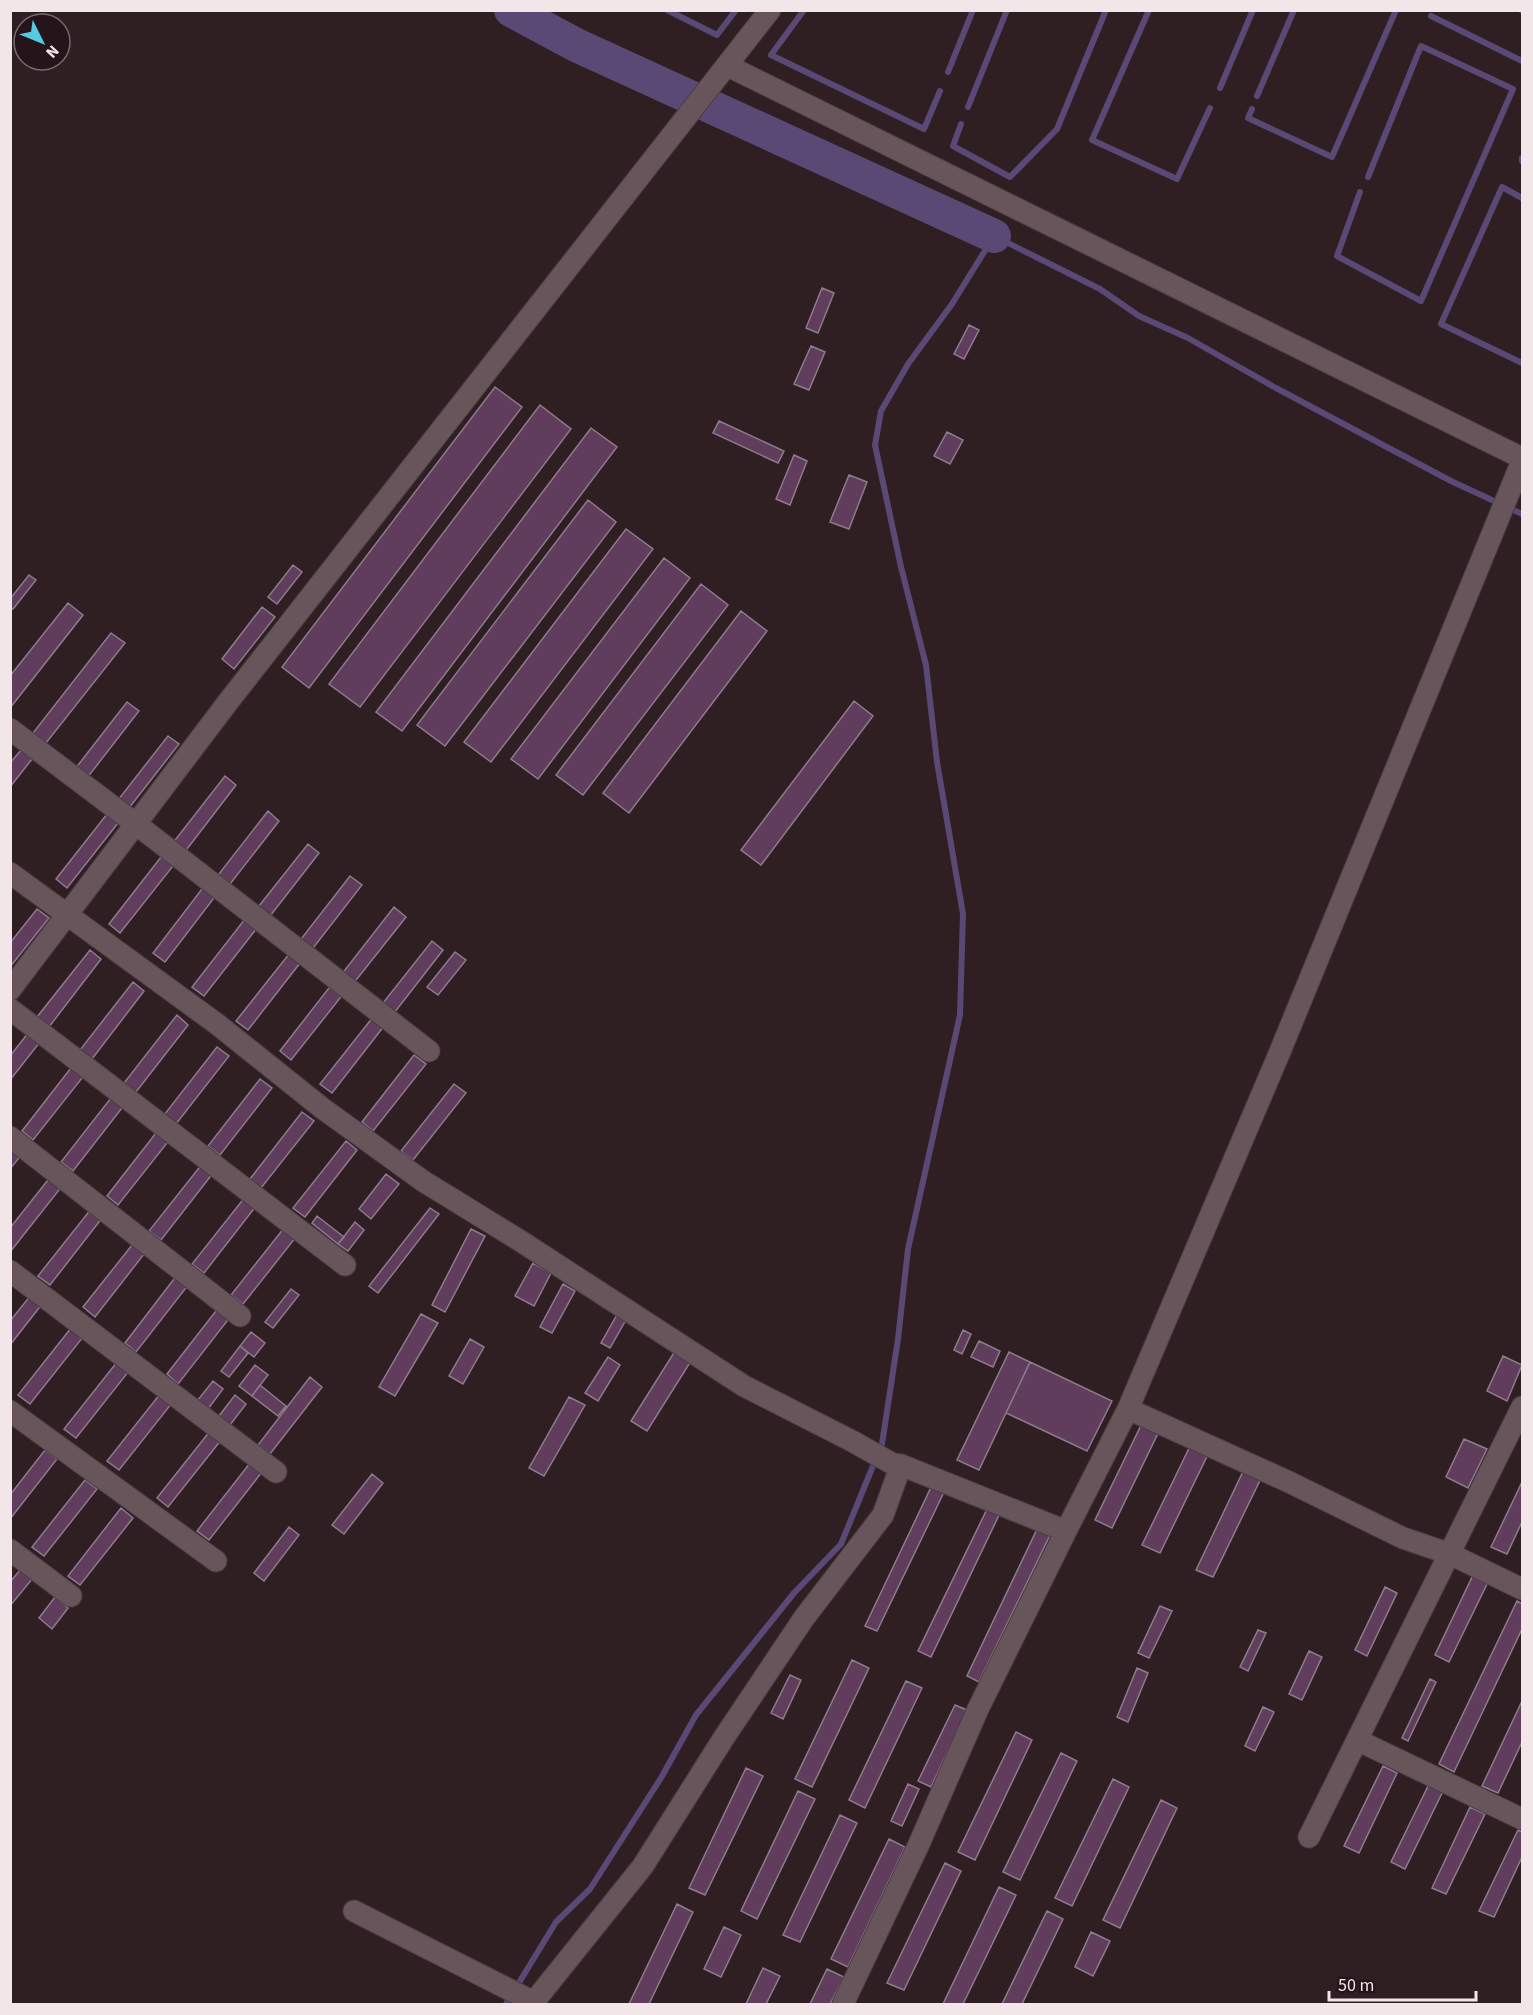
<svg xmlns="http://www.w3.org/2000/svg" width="1533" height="2015" font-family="'Source Sans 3',sans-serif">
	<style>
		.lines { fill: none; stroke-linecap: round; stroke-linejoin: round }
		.stream { stroke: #5a4974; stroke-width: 6 }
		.river { stroke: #5a4974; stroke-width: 34 }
		.building { fill: #603c5d; stroke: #8c7d8a; stroke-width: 1.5 }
		.minor-casing { stroke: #4b3d42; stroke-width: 23 }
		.minor { stroke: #68555b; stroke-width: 21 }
	</style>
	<rect width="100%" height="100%" fill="#2f1f23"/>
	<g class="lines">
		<!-- stream -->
		<path class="stream" d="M667 10 717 35 736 10
			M804 10 771 55 924 129 940 91
			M1149 10 1092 140 1177 179 1210 108
			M1521 10 1522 11
			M1431 16 1522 61
			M948 72 973 10
			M1220 88 1253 10
			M1257 96 1294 10
			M968 107 1007 10
			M1252 109 1248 118 1332 157 1396 10
			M961 124 953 146 1010 177 1057 129 1106 10
			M1522 158V161
			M1360 192 1337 256 1421 301 1513 89 1421 46 1368 177
			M1522 198 1502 187 1441 324 1522 363
			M506 2004 556 1922 590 1889 661 1778 696 1715 794 1593 841 1544 882 1444 898 1339 908 1249 960 1015 963 914 937 762 926 665 901 567 875 445 881 411 908 364 952 304 994 236 1100 289 1139 316 1188 338 1276 388 1383 445 1451 481 1522 514"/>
		<!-- river -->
		<path class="river" d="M511 10 576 45 994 236"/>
	</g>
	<!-- building -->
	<path class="building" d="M822 288 834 293 818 333 806 328Z
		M969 325 979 330 964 359 954 354Z
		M811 346 825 352 809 390 794 384Z
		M495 387 522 407 309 688 282 667Z
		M540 405 571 429 360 707 329 684Z
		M719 421 784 451 778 463 713 433Z
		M591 428 617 447 402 731 376 712Z
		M947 432 963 440 950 464 934 456Z
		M794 455 807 461 790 505 776 499Z
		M849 475 867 482 849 529 830 522Z
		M588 500 616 522 445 746 417 725Z
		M626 529 653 549 491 762 464 742Z
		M664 558 690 578 538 779 511 759Z
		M293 565 302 572 277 604 268 597Z
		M29 575 36 580 13 609 10 608V599Z
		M701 584 728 605 583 795 556 775Z
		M68 603 83 615 10 708V676Z
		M262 607 275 617 234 669 222 659Z
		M741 611 767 631 629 813 603 793Z
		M111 633 125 643 46 743 33 733Z
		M854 701 873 716 761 865 741 850Z
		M127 702 139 711 87 778 75 769Z
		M168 736 179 744 129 808 118 800Z
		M21 750 32 759 10 787V763Z
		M225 776 236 785 184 853 172 844Z
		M268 811 279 821 227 888 215 879Z
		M107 814 118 823 67 888 56 879Z
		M308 844 319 853 267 920 255 911Z
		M161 857 173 866 120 933 109 924Z
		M350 876 362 885 310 952 298 943Z
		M205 885 217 894 165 962 153 953Z
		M394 907 406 917 353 984 341 975Z
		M37 909 49 918 10 967V943Z
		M245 919 257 928 204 996 192 987Z
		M432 941 443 950 391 1017 379 1008Z
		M90 950 101 959 49 1027 37 1017Z
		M455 952 466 960 438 995 427 987Z
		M289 954 300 963 248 1030 236 1021Z
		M133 982 144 991 92 1059 80 1050Z
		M332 984 344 993 291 1060 280 1051Z
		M177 1015 188 1025 136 1092 124 1083Z
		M373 1017 384 1026 332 1093 320 1084Z
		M32 1028 44 1037 10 1080V1056Z
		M217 1047 229 1056 176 1124 164 1115Z
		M414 1055 426 1064 373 1131 362 1122Z
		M74 1064 86 1073 33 1140 22 1131Z
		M260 1079 272 1088 220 1155 208 1146Z
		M454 1084 466 1093 413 1160 401 1151Z
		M114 1094 125 1104 73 1171 61 1162Z
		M302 1112 314 1121 261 1188 250 1179Z
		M159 1129 171 1138 118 1205 107 1196Z
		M346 1141 357 1150 305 1217 293 1208Z
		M10 1144 23 1153 10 1169Z
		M202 1164 213 1173 161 1240 149 1231Z
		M386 1174 399 1184 371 1219 359 1209Z
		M51 1176 63 1185 10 1252V1228Z
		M245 1197 256 1206 204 1273 192 1264Z
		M430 1208 439 1214 378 1293 369 1286Z
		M91 1209 102 1218 50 1285 38 1276Z
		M317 1216 344 1237 338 1244 312 1223Z
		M355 1222 364 1230 348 1251 338 1244Z
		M284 1228 296 1237 243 1304 231 1295Z
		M471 1229 485 1236 445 1312 432 1305Z
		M136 1240 148 1249 95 1317 83 1307Z
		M533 1263 551 1273 534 1306 515 1296Z
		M177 1275 189 1284 136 1352 125 1343Z
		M563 1284 575 1291 552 1333 540 1327Z
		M291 1289 299 1295 273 1328 265 1322Z
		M31 1295 42 1304 10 1345V1321Z
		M219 1307 231 1316 178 1384 167 1374Z
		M618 1313 627 1318 610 1348 601 1343Z
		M421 1314 438 1323 395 1396 379 1387Z
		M71 1328 83 1337 30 1404 18 1395Z
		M963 1330 971 1334 962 1354 954 1350Z
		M251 1332 265 1343 254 1357 240 1346Z
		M470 1339 484 1347 463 1384 449 1376Z
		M979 1341 1000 1351 993 1367 971 1357Z
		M240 1346 248 1353 229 1377 221 1371Z
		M675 1351 691 1361 647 1431 631 1421Z
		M1009 1352 1030 1362 979 1470 957 1460Z
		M1503 1356 1522 1365 1507 1401 1487 1391Z
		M608 1357 620 1365 598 1401 585 1393Z
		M117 1362 129 1371 76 1438 64 1429Z
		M1030 1362 1112 1401 1087 1451 1006 1413Z
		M255 1365 268 1375 252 1396 239 1386Z
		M310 1377 322 1387 270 1454 258 1445Z
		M213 1381 223 1389 208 1409 197 1401Z
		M260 1385 286 1406 278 1416 252 1396Z
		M160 1394 172 1403 119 1470 107 1461Z
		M235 1395 246 1404 230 1425 219 1416Z
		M569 1397 585 1405 544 1476 529 1468Z
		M1146 1415 1163 1423 1112 1528 1095 1520Z
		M210 1431 221 1440 168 1507 157 1498Z
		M1195 1436 1213 1444 1160 1553 1142 1545Z
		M1464 1439 1487 1449 1468 1488 1446 1477Z
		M45 1450 57 1459 10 1519V1495Z
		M1248 1461 1265 1470 1213 1577 1196 1570Z
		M250 1463 262 1472 209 1540 197 1531Z
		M372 1474 383 1483 344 1534 332 1525Z
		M85 1480 97 1489 44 1556 32 1547Z
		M934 1481 947 1486 877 1631 865 1626Z
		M1522 1482V1522L1507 1554 1491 1547Z
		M989 1505 1001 1511 931 1657 918 1651Z
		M121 1508 133 1518 80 1585 68 1576Z
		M289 1527 299 1535 264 1581 254 1573Z
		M1038 1527 1051 1533 979 1682 967 1676Z
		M21 1569 33 1578 10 1606V1582Z
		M1473 1575 1488 1582 1449 1662 1435 1655Z
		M1385 1587 1397 1593 1367 1656 1355 1650Z
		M55 1597 68 1608 52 1629 39 1618Z
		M1517 1601 1522 1604V1629L1454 1772 1439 1764Z
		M1160 1606 1172 1611 1149 1658 1138 1653Z
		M1258 1630 1266 1633 1248 1671 1240 1667Z
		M1309 1651 1322 1657 1302 1700 1289 1694Z
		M852 1660 869 1668 812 1787 795 1779Z
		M1137 1668 1148 1673 1128 1722 1117 1717Z
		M790 1675 801 1680 783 1719 771 1713Z
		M1430 1679 1436 1682 1408 1741 1402 1738Z
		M906 1681 922 1688 865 1808 849 1800Z
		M1522 1701V1742L1498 1793 1482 1786Z
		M955 1705 967 1710 931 1787 918 1781Z
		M1263 1707 1274 1712 1255 1751 1245 1746Z
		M1016 1732 1032 1740 975 1860 958 1852Z
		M1061 1753 1077 1761 1020 1880 1003 1872Z
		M1383 1766 1397 1773 1359 1853 1344 1846Z
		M746 1768 763 1776 705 1895 689 1888Z
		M1113 1779 1129 1787 1072 1906 1055 1898Z
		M1430 1782 1444 1789 1405 1869 1391 1862Z
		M908 1784 919 1789 902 1826 891 1821Z
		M798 1791 815 1799 757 1919 741 1911Z
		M1161 1800 1177 1808 1120 1928 1103 1920Z
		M1470 1807 1485 1814 1446 1894 1432 1888Z
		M840 1815 857 1823 800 1942 783 1935Z
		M1518 1830 1522 1832V1857L1494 1917 1479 1911Z
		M889 1839 905 1847 848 1967 831 1959Z
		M945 1863 961 1871 904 1990 887 1983Z
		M999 1887 1016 1895 963 2004H943Z
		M677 1904 693 1912 649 2004H629Z
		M1047 1911 1063 1919 1022 2004H1002Z
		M724 1927 741 1935 721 1977 704 1969Z
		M1091 1932 1110 1941 1093 1976 1075 1967Z
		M763 1968 780 1976 766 2004H746Z
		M827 1969 844 1977 830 2004H810Z"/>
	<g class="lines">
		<!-- minor casing -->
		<g class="minor-casing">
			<path id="minor" d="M728 66 1522 458
				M10 729 136 824 429 1051
				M10 873 217 1024 322 1108 423 1181 519 1240 744 1386 852 1441 893 1464 901 1465 1066 1531 1128 1409 1289 1482 1403 1538 1450 1554 1522 1589
				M10 990 228 702 770 10
				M10 1009 345 1265
				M10 1137 240 1316
				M10 1271 276 1472
				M1128 1409 1279 1054 1522 461
				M10 1411 216 1561
				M10 1550 71 1596
				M1357 1740 1522 1819
				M1309 1837 1522 1407
				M354 1911 526 1998 533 2003 532 2004
				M537 2004 533 2003 643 1866 723 1739 804 1618 883 1515 901 1465
				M843 2004 919 1844 978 1709 1066 1531"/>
		</g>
		<!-- minor -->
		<use href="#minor" class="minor"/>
	</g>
	<!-- border -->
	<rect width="1533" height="2015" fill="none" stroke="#f2e6e9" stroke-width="24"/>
	<!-- north arrow -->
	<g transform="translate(42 42) rotate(133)"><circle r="28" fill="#25151a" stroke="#77696d" stroke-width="1.5"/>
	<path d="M0-4.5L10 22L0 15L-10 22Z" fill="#57c9e2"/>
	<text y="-9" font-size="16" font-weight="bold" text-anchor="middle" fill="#f2e6e9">N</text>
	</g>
	<!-- scale -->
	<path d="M1329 1991v9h147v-9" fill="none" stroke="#f2e6e9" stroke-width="3"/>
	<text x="1338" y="1991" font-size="18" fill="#f2e6e9" stroke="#25151a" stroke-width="4.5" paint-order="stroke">50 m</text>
</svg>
